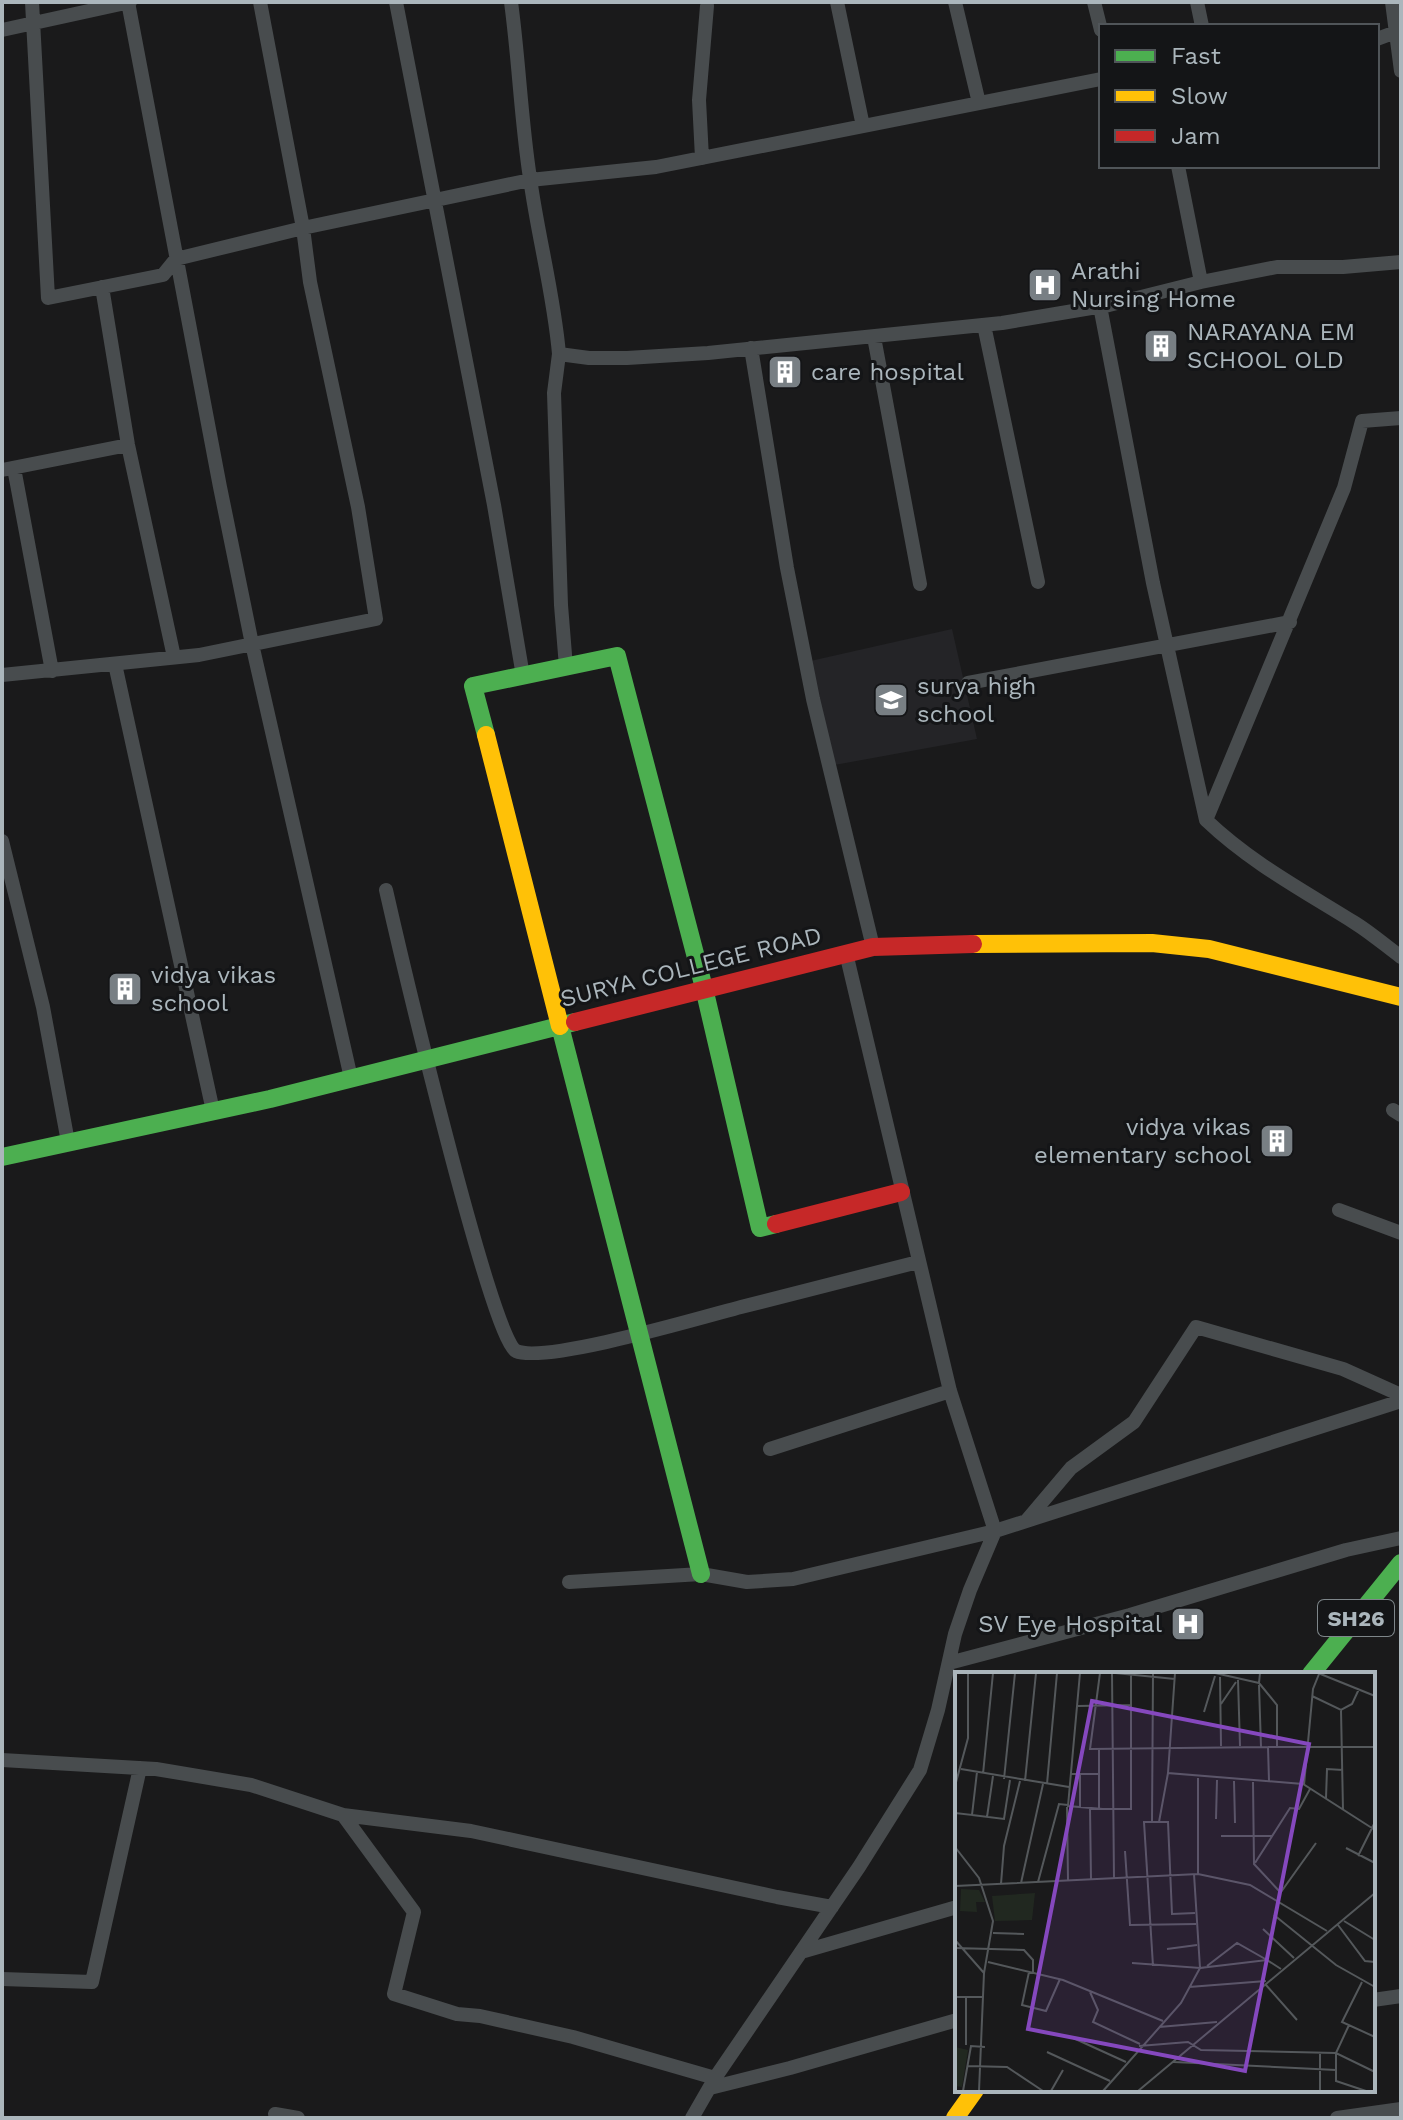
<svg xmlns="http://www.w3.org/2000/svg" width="1403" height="2120" font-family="'Work Sans',sans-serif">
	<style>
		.built { fill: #242427 }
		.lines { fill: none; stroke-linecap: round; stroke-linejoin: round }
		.street { stroke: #484c4e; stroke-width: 14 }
		.fast { stroke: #4caf50; stroke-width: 18 }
		.slow { stroke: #ffc107; stroke-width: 18 }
		.jam { stroke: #c62828; stroke-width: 18 }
		.labels { text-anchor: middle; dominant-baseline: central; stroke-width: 6; stroke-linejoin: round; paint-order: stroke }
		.shield { fill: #141517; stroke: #7e868a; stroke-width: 2 }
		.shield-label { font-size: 22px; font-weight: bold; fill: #abb6bc }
		.poi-label { font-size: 24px; fill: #abb6bc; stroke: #141517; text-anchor: start }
		.street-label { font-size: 24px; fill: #abb6bc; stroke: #141517 }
		.inset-road { fill: none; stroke: #54585b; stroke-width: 2 }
		.view { fill: #8548be; fill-opacity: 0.15; stroke: #8548be; stroke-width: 4 }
		.inset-edge { fill: none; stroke: #abb6bc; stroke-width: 4 }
	</style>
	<rect width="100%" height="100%" fill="#1a1a1b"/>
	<!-- built -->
	<path class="built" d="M952 629 977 739 829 766 806 662Z"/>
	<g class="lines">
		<!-- street -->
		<path class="street" d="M32 2 48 298 163 275 176 259 303 228 530 180 656 167 1101 79
			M128 2 220 487 252 644 351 1078
			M396 2 494 505 523 676
			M511 2C519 61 521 120 530 178 538 237 554 295 559 354L589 358H627L708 353 1002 323 1109 305 1201 282 1277 267H1343L1401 262
			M837 2 863 126
			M955 2 979 103
			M1094 2 1101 30
			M1197 2 1202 26
			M1392 2 1401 71
			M2 30 130 2
			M1377 39 1401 30
			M702 158 699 100 707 6
			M1178 166 1201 282
			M102 287 128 445 174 657
			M1100 306 1153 583 1206 820C1251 863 1304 891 1355 923 1371 933 1386 946 1401 957
			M984 325 1038 582
			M874 337 920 584
			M751 348 787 568 813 699 873 947
			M559 354 554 393 561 605 566 667
			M14 468 52 671
			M2 470 128 445
			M115 664 213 1111
			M2 675 199 655 376 619 358 507 310 282 303 228 260 2
			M968 683 1290 622
			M1206 820 1344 488 1362 421 1401 418
			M2 841 43 1007 68 1142
			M386 890C398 943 491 1339 516 1351 545 1364 703 1317 741 1307 800 1292 859 1277 918 1262
			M1393 1110 1401 1115
			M1339 1210 1401 1233
			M770 1449 950 1391
			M1027 1520 1071 1468 1134 1422 1196 1327 1343 1369 1401 1395
			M569 1582 701 1574 747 1582 793 1579 995 1531 950 1391 846 953
			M949 1663 1130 1615 1346 1550 1401 1538
			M2 1760 156 1769 251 1785 343 1815 471 1831 777 1897 832 1907
			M343 1815 414 1912 394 1994 457 2014 480 2016 573 2037 715 2078
			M801 1952 957 1907
			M2 1979 92 1982 140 1768
			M1373 2000 1401 1996
			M710 2088 790 2068 957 2020
			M275 2114 298 2118
			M692 2118 715 2078 859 1867 920 1770 938 1710 955 1634 970 1590 995 1531 1401 1401
			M1337 2118 1401 2109"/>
		<!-- fast -->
		<path class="fast" d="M486 735 473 686 617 656 704 988 760 1228 776 1224
			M560 1026 701 1574
			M2 1157 270 1099 575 1022
			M1311 1674 1401 1563"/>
		<!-- slow -->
		<path class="slow" d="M486 735 560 1026
			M973 944 1152 943 1209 949 1401 997
			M955 2118 975 2090"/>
		<!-- jam -->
		<path class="jam" d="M575 1022 873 947 973 944
			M776 1224 901 1192"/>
	</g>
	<!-- icons -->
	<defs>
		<g id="hospital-square" transform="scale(1.8)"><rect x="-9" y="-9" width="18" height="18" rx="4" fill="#787f84" stroke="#141517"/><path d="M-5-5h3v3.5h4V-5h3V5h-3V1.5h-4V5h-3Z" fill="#fff"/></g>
		<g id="building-square" transform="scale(1.8)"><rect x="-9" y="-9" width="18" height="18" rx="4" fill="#787f84" stroke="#141517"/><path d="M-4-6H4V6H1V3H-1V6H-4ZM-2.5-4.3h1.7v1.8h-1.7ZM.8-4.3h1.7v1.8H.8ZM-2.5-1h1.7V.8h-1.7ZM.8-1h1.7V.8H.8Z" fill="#fff"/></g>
		<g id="school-square" transform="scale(1.8)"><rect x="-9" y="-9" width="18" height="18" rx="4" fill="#787f84" stroke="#141517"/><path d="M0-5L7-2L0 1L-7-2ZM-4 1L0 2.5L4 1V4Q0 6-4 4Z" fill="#fff"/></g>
	</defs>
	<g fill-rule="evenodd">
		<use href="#hospital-square" x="1045" y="285"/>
		<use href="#building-square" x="1161" y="346"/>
		<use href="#building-square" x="785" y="372"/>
		<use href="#school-square" x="891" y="700"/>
		<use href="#building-square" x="125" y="989"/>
		<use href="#building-square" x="1277" y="1141"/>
		<use href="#hospital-square" x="1188" y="1624"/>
	</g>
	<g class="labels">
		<!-- shield labels -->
		<rect class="shield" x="1318" y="1600" width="76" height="36" rx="6"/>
		<g class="shield-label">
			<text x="1356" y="1618">SH26</text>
		</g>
		<!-- poi labels -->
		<g class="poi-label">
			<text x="1071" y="271">Arathi<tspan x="1071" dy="28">Nursing Home</tspan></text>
			<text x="1187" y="332">NARAYANA EM<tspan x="1187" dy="28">SCHOOL OLD</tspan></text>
			<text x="811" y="372">care hospital</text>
			<text x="917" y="686">surya high<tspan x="917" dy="28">school</tspan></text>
			<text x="151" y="975">vidya vikas<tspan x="151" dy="28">school</tspan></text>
			<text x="1251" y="1127" text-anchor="end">vidya vikas<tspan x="1251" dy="28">elementary school</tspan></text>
			<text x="1162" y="1624" text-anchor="end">SV Eye Hospital</text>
		</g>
		<!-- street labels -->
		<g class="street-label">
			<text transform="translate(691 967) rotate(-14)">SURYA COLLEGE ROAD</text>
		</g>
	</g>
	<!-- overview -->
	<g transform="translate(955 1672)">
		<rect width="420" height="420" fill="#1a1a1b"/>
		<path d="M6 217 24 218 30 230H21L22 240 5 239ZM80 221 77 248 40 249 37 224ZM0 375 13 378 7 415 0 414Z" fill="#212820"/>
		<path class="inset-road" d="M125 1 113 134 148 137H176V2M145 1 135 77 313 75 314 109M157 1 159 207M160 1 220 7M220 1 213 101 348 112 420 158M260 1 304 11 305 1M363 1 420 24M265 5 266 74M283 8 285 74M304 11 322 33V74M304 13 306 75M357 24 386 38 397 32 404 17M266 32 281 10M123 34 176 33M386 38 388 138M249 40 260 4M313 75H420M144 77V136M6 97 114 115M28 102 38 1M115 102H143M243 106V202M49 107 60 1M70 109 81 1M279 109 280 151M298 110 299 192 326 221M92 112 102 1M349 113 358 17 364 2M0 114 13 66V1M371 126 372 97 388 98M112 135 113 208M125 135V102M135 136 136 208M0 141 17 143 22 100M17 143 49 147 55 108M32 145 38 104M261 147 262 108M197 150 198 1M204 150 213 101M266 164H318M0 175 24 206 38 249 29 301 24 419M391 176 420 191M170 179 175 253 241 252M403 184 420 150M300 191 335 136 344 137 355 117M83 210 104 132 113 133M66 211 88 112M46 212 49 174 65 109M0 214 243 202 295 213 372 259M326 220 361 171M319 243 381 293 420 315M389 249 420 268M383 253 410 289 420 290M308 257 339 286M38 261 69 262M0 268 29 301M0 276 69 278 78 288V300M212 277 242 273M33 290 108 308 208 349M177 291 245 296 239 202M198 294 189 150H213L217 242 240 241M252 294 282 271 312 288M74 300 67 333 91 339 105 307M407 310 387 350 420 365M311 313 342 348M234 315 311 309M135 320 143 338 138 350 185 372M0 325H28M11 325V373M394 353 381 381V409L411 419M204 355 262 350M116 365 171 390M184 374 233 370 246 378 381 381 420 400M92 380 155 409M365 382V419M219 390 381 398M13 394 52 395 88 419M8 419 16 374 30 375M96 419 108 398M148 419 226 331 245 296 312 288 326 297M183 419 420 221"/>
		<path class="view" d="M137 29 354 72 290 399 73 357Z"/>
		<rect width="420" height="420" class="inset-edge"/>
	</g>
	<!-- border -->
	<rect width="1403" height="2120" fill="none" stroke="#abb6bc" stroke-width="8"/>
	<!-- legend -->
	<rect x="1099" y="24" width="280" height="144" fill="#141517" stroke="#505559" stroke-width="2"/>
	<rect x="1115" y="50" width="40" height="12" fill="#4caf50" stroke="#505559" stroke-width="2"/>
	<text x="1171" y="64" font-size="24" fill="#abb6bc">Fast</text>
	<rect x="1115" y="90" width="40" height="12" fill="#ffc107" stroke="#505559" stroke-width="2"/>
	<text x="1171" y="104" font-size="24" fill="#abb6bc">Slow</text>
	<rect x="1115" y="130" width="40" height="12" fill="#c62828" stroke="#505559" stroke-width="2"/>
	<text x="1171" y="144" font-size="24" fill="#abb6bc">Jam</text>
</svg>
